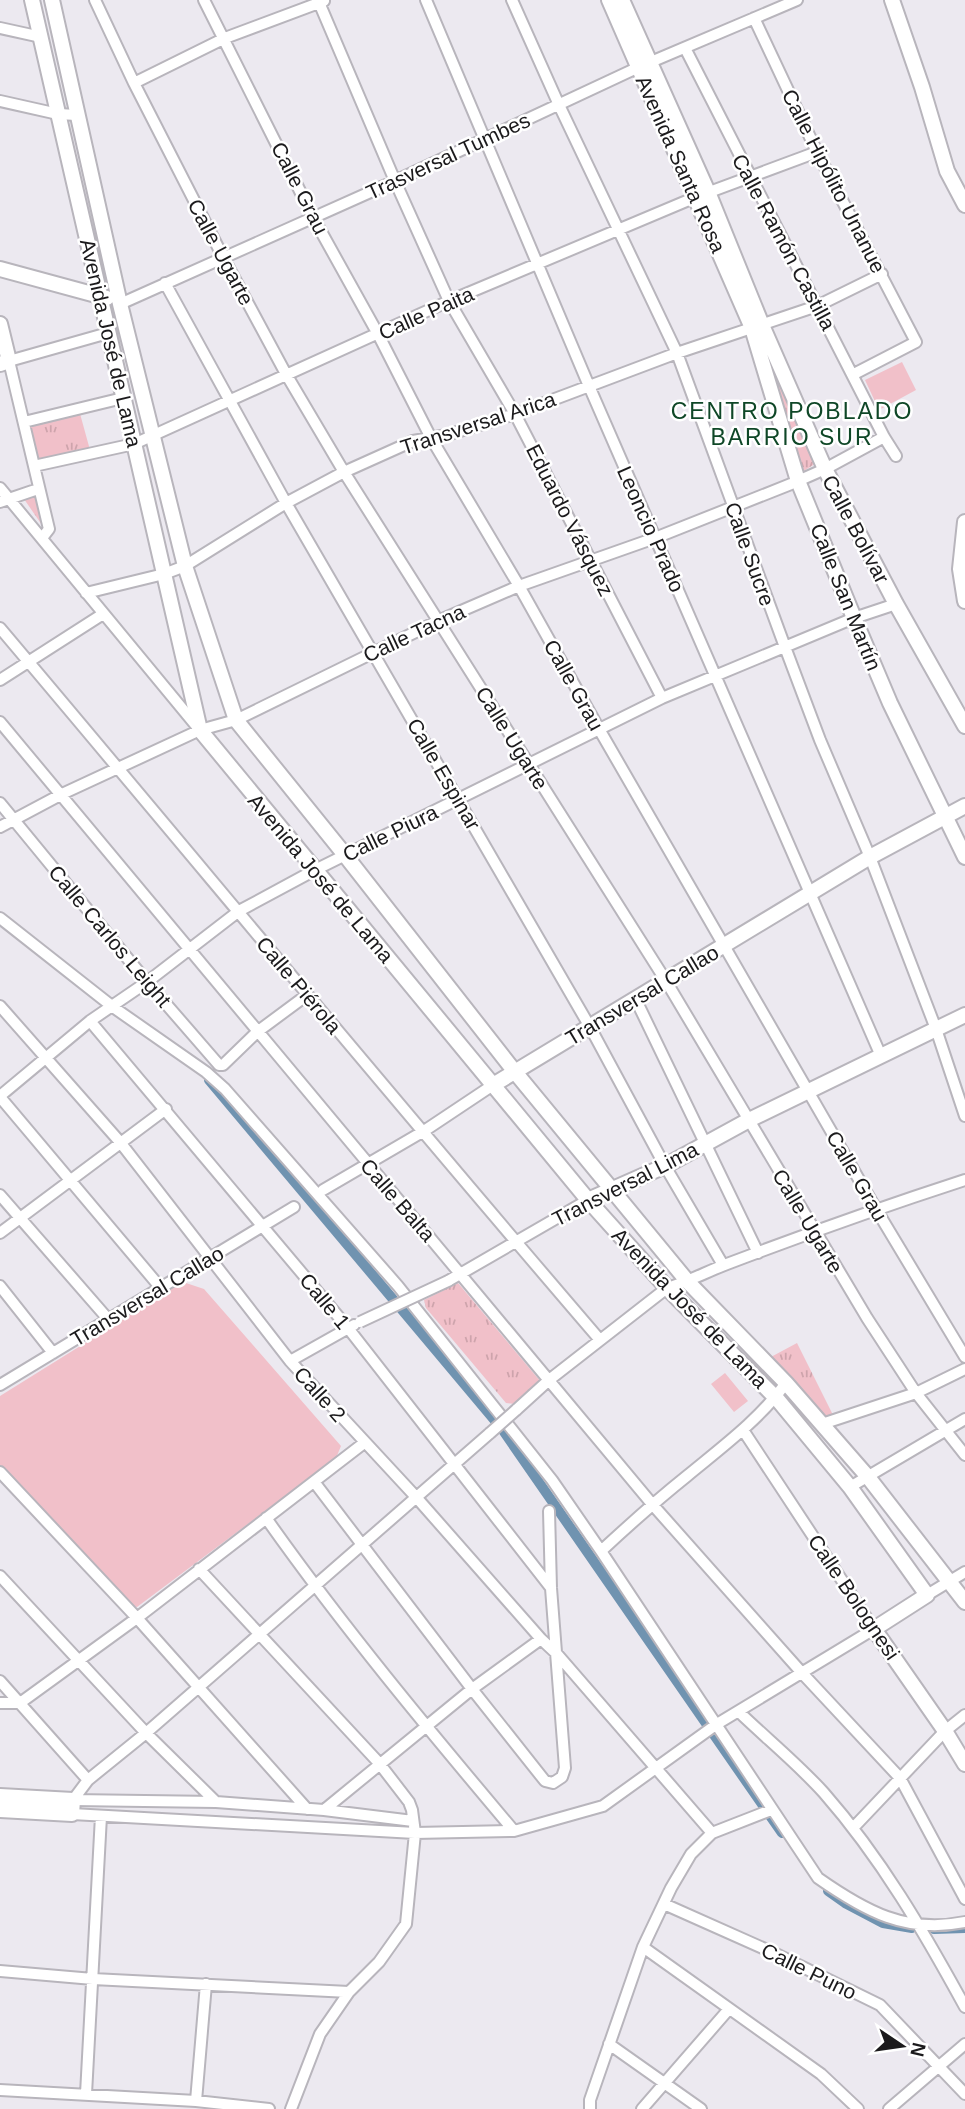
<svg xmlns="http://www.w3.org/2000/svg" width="965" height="2109" font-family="Arial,sans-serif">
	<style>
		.park { fill: url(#park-tufts) }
		.pitch { fill: #f1c0c9 }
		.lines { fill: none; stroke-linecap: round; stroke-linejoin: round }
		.canal { stroke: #7093b0; stroke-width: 10 }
		.street-casing { stroke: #b8b5bc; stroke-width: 14 }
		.secondary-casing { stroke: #b8b5bc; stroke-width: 18 }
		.street { stroke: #fff; stroke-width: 10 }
		.secondary { stroke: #fff; stroke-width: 14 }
		.street-bridge-casing { stroke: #b8b5bc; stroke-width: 14; stroke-linecap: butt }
		.street-bridge { stroke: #fff; stroke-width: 10 }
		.labels { text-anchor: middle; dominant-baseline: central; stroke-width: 5; stroke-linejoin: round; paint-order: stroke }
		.street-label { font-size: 21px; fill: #1b1a1c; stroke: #fff }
		.neighbourhood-label { font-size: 23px; letter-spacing: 2px; fill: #0f4727; stroke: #fff }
	</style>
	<defs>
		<pattern id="park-tufts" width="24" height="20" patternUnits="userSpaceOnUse" patternTransform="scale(1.75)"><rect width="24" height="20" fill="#f1c0c9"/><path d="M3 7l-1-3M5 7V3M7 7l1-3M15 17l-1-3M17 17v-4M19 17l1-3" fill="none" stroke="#cea4ac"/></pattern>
	</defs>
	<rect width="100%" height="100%" fill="#ece9f0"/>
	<!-- park -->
	<path class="park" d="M765 338 818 462 799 474 759 340Z
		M79 410 90 450 39 463 29 423Z
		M37 494 44 528 24 499Z
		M458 1283 541 1382 515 1404 506 1403 426 1308 424 1300Z
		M797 1343 835 1419 822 1424 769 1358Z"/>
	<!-- pitch -->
	<path class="pitch" d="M902 362 916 390 879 410 865 380Z
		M183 1282 204 1289 341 1446 336 1458 137 1607 131 1606 0 1467V1396Z
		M725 1373 748 1401 734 1412 711 1384Z"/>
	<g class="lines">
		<!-- canal -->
		<path class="canal" d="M209 1080 502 1429 782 1833
			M828 1891 845 1903 883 1923 912 1928
			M934 1929 965 1928"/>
		<!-- street casing -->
		<g class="street-casing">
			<path id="street" d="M95 0 134 83 223 257 286 374 344 472 666 981 867 1318 916 1393 965 1455
				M204 0 313 217 378 334 431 438 519 586 599 729 876 1209 965 1357
				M318 0 395 181 449 301 515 414 662 698
				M426 0 589 386 881 1056
				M512 0 559 105 677 353 785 647 820 740 870 857 936 1029 965 1116
				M754 18 817 152 916 342 854 374
				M0 28 41 37
				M685 48 884 437 896 456
				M134 83 225 38 324 1
				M0 101 58 114 77 115
				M165 283 286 503 590 1027 665 1166 723 1265
				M120 304 395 181 639 67 797 0
				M24 422 123 398
				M34 466 134 444 449 301 696 197 817 152
				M0 488 199 729
				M0 502 38 489
				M42 538 49 529 9 361 108 333
				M86 593 164 574 185 566 286 503 344 472 413 441 447 435 515 414 677 353 817 306 882 274
				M0 628C200 865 398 1105 600 1340
				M0 680 103 614
				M0 722 652 1504 802 1673 900 1778 965 1899
				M0 803 147 982 219 1065H223L257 1032 307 995
				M0 827 62 794 200 730 236 720 438 621 519 586 655 538 791 484 825 469 884 437
				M0 918 113 1007 206 1072 225 1089 398 1286 552 1480 601 1551 818 1878C865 1911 906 1934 965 1922
				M636 1000 758 1253
				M0 1006 120 1142 290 1361 416 1497 541 1639 557 1654 712 1833
				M90 1021 348 1328 551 1588
				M0 1096 90 1021 147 982 239 911 315 870 662 698 854 618 896 604
				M0 1097 160 1287
				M323 1190 424 1131 493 1085
				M0 1195 108 1319
				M0 1233 166 1109
				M448 1281 588 1200
				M0 1286 53 1353
				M290 1361 354 1325
				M0 1385 294 1207
				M516 1410 549 1380 667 1288C688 1282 706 1272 727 1264 806 1234 885 1206 965 1180
				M822 1424 916 1393 965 1369
				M0 1472 137 1618 307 1809
				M315 1483 472 1689 545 1781 553 1783 562 1777 565 1768 551 1588 549 1511
				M850 1487 965 1419
				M266 1518C343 1627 428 1729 514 1831
				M601 1551C629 1525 657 1500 687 1476 722 1447 759 1420 786 1383
				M199 1569 379 1763 409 1802 412 1810 415 1833 406 1924 379 1962 349 1992 320 2034 291 2109
				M0 1576 146 1733 216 1802
				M927 1595 965 1572
				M0 1681 88 1780
				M0 1703H20L137 1618 364 1443
				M739 1712C767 1739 798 1764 824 1793 881 1858 924 1932 965 2007
				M73 1800 88 1780 146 1733 490 1433
				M73 1800 216 1802 324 1810 413 1821
				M324 1810 472 1689 541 1639
				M72 1814 415 1833 514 1831 603 1806 717 1724 874 1629 743 1430
				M853 1828 945 1731 965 1715
				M664 1904 774 1953 880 2005 965 2094
				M643 1947 821 2074 858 2109
				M0 1971 93 1979 349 1992
				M609 2044 701 2109
				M0 2090 196 2101 269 2109
				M86 2094 101 1816
				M196 2101 206 1984
				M590 2109V2100L643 1947 671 1888 691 1854 712 1833 771 1810
				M642 2109 729 2009
				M889 2109 965 2044"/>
		</g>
		<!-- secondary casing -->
		<g class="secondary-casing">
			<path id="secondary" d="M32 0 200 730 588 1200 667 1288 778 1400 850 1487 927 1595 874 1629 945 1731 965 1764
				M52 0 120 304 185 566 236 720 345 855 515 1072 688 1282 786 1383 868 1477 965 1602
				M609 0 752 328 798 481 854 618 890 703 965 857
				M622 0 708 192 762 325 825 469 896 604 965 726
				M892 0 922 87 947 171 965 205
				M0 269 107 298
				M0 324 9 361 0 364
				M965 522 960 569 965 601
				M493 1085 870 857 965 806
				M588 1200 665 1166 749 1120 965 1015
				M0 1796 73 1800 72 1814 0 1810"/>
		</g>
		<!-- street -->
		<use href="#street" class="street"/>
		<!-- secondary -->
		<use href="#secondary" class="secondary"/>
		<!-- street-bridge casing -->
		<g class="street-bridge-casing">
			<path id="street-bridge" d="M360 1322 448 1281
				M490 1433 516 1410"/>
		</g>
		<!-- street-bridge -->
		<use href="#street-bridge" class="street-bridge"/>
	</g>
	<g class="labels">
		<!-- street labels -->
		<g class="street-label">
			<text transform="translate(448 156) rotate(-25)">Trasversal Tumbes</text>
			<text transform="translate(681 164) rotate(66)">Avenida Santa Rosa</text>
			<text transform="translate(834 181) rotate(63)">Calle Hipólito Unanue</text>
			<text transform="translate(300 188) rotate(63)">Calle Grau</text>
			<text transform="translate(784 242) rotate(62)">Calle Ramón Castilla</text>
			<text transform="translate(221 252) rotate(62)">Calle Ugarte</text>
			<text transform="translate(426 313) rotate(-24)">Calle Paita</text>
			<text transform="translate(111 343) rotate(77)">Avenida José de Lama</text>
			<text transform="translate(478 423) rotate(-18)">Transversal Arica</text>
			<text transform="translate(570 520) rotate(63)">Eduardo Vásquez</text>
			<text transform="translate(651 529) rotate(66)">Leoncio Prado</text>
			<text transform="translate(856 529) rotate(62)">Calle Bolívar</text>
			<text transform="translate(750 554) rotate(70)">Calle Sucre</text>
			<text transform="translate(846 597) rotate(68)">Calle San Martín</text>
			<text transform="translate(414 633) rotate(-25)">Calle Tacna</text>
			<text transform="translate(574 685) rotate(61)">Calle Grau</text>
			<text transform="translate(512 738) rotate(58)">Calle Ugarte</text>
			<text transform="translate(444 774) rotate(60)">Calle Espinar</text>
			<text transform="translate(390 833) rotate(-26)">Calle Piura</text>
			<text transform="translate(321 878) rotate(50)">Avenida José de Lama</text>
			<text transform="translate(110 936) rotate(50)">Calle Carlos Leight</text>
			<text transform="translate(299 985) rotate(50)">Calle Piérola</text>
			<text transform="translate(642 995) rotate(-31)">Transversal Callao</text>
			<text transform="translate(857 1176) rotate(60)">Calle Grau</text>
			<text transform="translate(625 1184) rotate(-27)">Transversal Lima</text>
			<text transform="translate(398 1200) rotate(49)">Calle Balta</text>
			<text transform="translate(808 1221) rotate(59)">Calle Ugarte</text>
			<text transform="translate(147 1296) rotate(-31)">Transversal Callao</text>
			<text transform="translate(325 1301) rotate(50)">Calle 1</text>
			<text transform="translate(690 1308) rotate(46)">Avenida José de Lama</text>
			<text transform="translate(320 1394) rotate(48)">Calle 2</text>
			<text transform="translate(854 1597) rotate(56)">Calle Bolognesi</text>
			<text transform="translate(809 1971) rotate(26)">Calle Puno</text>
		</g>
		<!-- neighbourhood labels -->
		<g class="neighbourhood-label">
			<text x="792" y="411">CENTRO POBLADO<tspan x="792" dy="26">BARRIO SUR</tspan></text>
		</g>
	</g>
	<!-- north arrow -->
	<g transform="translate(902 2046) rotate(103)" stroke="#ffffff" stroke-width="5" paint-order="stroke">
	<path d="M0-5L12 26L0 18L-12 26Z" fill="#1b1a1c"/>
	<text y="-10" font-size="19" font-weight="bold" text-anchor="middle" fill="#1b1a1c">N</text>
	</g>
</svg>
